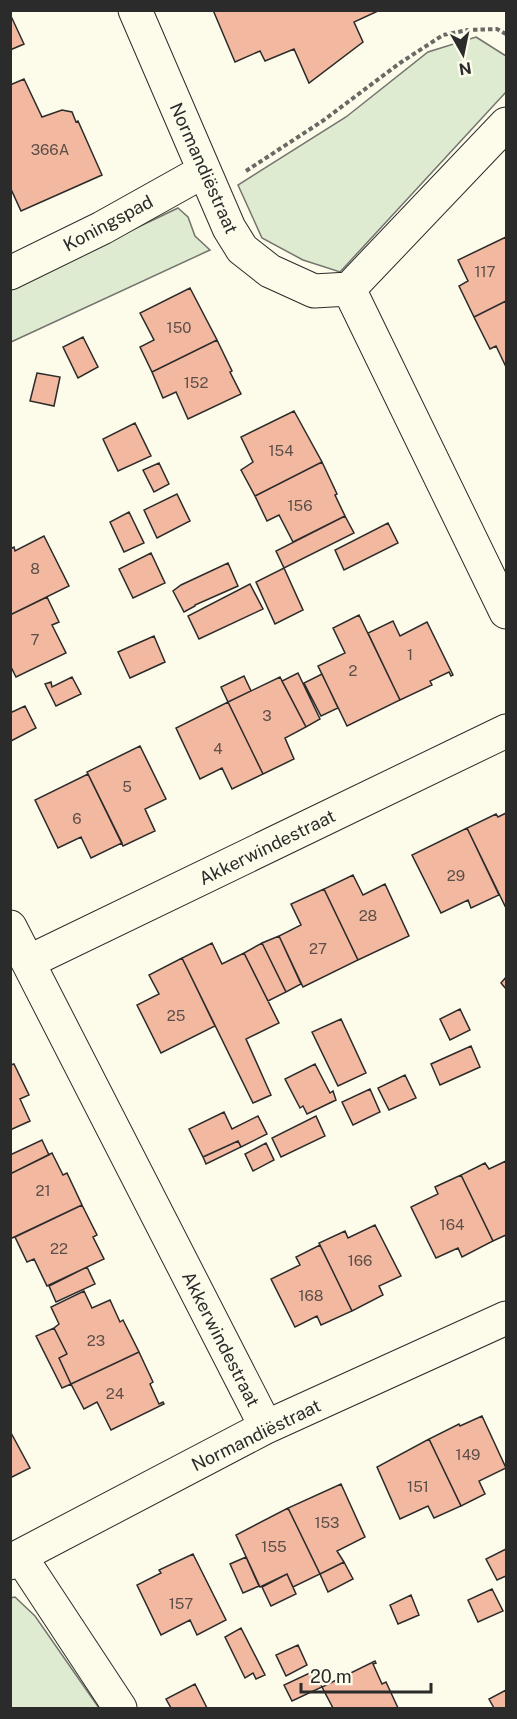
<svg xmlns="http://www.w3.org/2000/svg" width="517" height="1719" font-family="'Public Sans',sans-serif">
	<style>
		.green { fill: #deebd1; stroke: #74746e; stroke-width: 1.5 }
		.building { fill: #f2b8a0; stroke: #2b2b2b; stroke-width: 1.5 }
		.lines { fill: none; stroke-linecap: round; stroke-linejoin: round }
		.minor-casing { stroke: #2b2b2b; stroke-width: 35 }
		.path { stroke: #6a6964; stroke-width: 4; stroke-dasharray: 4.5 3; stroke-linecap: butt }
		.minor { stroke: #fdfbea; stroke-width: 33 }
		.labels { text-anchor: middle; dominant-baseline: central; stroke-width: 4.5; stroke-linejoin: round; paint-order: stroke }
		.number-label { font-size: 15px; fill: #5d4e48 }
		.street-label { font-size: 18px; fill: #2b2b2b; stroke: #fdfbea }
	</style>
	<rect width="100%" height="100%" fill="#fdfbea"/>
	<!-- green -->
	<path class="green" d="M476 37 506 56V92L340 272 303 260 262 238 238 185 346 117 428 52Z
		M178 208 188 217 195 236 210 250 11 342V288Z
		M15 1597 35 1616 99 1708H11L10 1598Z"/>
	<!-- building -->
	<path class="building" d="M213 10H380L354 22 363 42 309 83 294 49 265 61 260 51 235 62Z
		M10 14 24 44 10 50Z
		M24 79 42 117 62 110 72 112 76 122 78 121 102 175 21 211 10 187V85Z
		M506 237V301L474 317 459 286 468 281 458 260Z
		M190 288 217 340 152 372 140 347 154 340 140 313Z
		M506 301V367L496 346 490 349 474 317Z
		M83 337 98 367 78 378 63 347Z
		M217 340 232 371 230 372 241 394 188 419 176 392 163 398 152 372Z
		M37 373 60 377 54 406 30 401Z
		M294 411 322 462 255 496 241 470 253 462 241 437Z
		M135 423 151 456 118 471 103 439Z
		M322 462 337 494 335 495 345 516 293 542 279 515 267 521 255 496Z
		M159 463 169 484 154 492 143 470Z
		M177 494 190 521 157 538 144 510Z
		M129 512 144 543 124 552 110 522Z
		M345 516 354 533 284 568 276 551Z
		M388 523 398 543 344 570 335 550Z
		M44 536 69 586 10 615V549L14 547 15 551Z
		M151 553 165 583 133 598 119 569Z
		M228 563 238 586 195 605V606L184 612 173 591 181 585Z
		M284 568 303 610 275 624 256 582Z
		M250 584 263 609 199 639 188 616Z
		M47 597 59 622 52 625 66 653 16 677 10 665V615Z
		M359 615 400 700 347 726 318 666 345 653 333 628Z
		M393 621 400 636 427 622 453 675 451 676 449 672 430 681 432 685 400 700 368 633Z
		M154 636 165 662 130 678 118 652Z
		M298 673 320 719 306 727 282 681Z
		M322 674 338 708 321 716 304 683Z
		M244 676 251 691 228 702 221 687Z
		M72 677 81 694 56 706 45 684 51 682 52 687Z
		M280 677 306 727 285 738 294 759 263 774 228 702Z
		M228 702 263 774 232 789 222 768 200 779 176 728Z
		M25 706 36 728 11 741 10 713Z
		M140 746 166 799 145 809 155 831 123 846 87 772Z
		M88 774 122 843 91 858 81 837 58 848 35 800Z
		M506 813V905L505 906 467 828 496 814 498 817Z
		M467 828 499 895 471 908 468 900 441 913 412 855Z
		M353 875 363 895 385 884 409 936 358 960 324 889Z
		M324 889 358 960 303 987 279 936 301 925 291 904Z
		M279 936 301 984 286 992 262 943Z
		M212 943 222 964 244 953 279 1023 246 1039 271 1095 253 1103 182 958Z
		M262 943 286 992 268 1001 244 953Z
		M182 958 215 1026 161 1053 137 1005 159 994 149 975Z
		M506 977V989L501 983Z
		M460 1009 470 1030 450 1040 440 1019Z
		M341 1019 366 1073 338 1086 312 1032Z
		M471 1046 480 1067 440 1085 431 1064Z
		M14 1064 29 1095 20 1099 30 1121 10 1130V1065Z
		M315 1064 330 1093 333 1091 336 1100 307 1114 303 1106 300 1108 285 1079Z
		M405 1075 416 1098 389 1110 378 1088Z
		M370 1089 380 1112 353 1125 342 1102Z
		M224 1112 232 1129 258 1116 267 1134 241 1147 238 1141 203 1157 189 1129Z
		M316 1116 325 1136 281 1157 272 1138Z
		M42 1140 49 1155 10 1174V1155Z
		M238 1141 241 1147 206 1164 203 1157Z
		M266 1143 274 1160 253 1171 245 1154Z
		M52 1153 63 1175 67 1173 82 1205 10 1239V1174Z
		M506 1161V1235L493 1241 461 1175 485 1163 489 1169Z
		M461 1175 493 1241 462 1257 458 1248 436 1258 411 1207 438 1194 435 1187Z
		M82 1205 97 1235 93 1237 104 1259 47 1286 34 1259 27 1262 15 1237Z
		M375 1225 401 1276 379 1286 383 1295 352 1311 319 1243 345 1231 348 1238Z
		M320 1245 352 1311 321 1325 317 1316 295 1327 271 1279 300 1265 296 1257Z
		M87 1267 95 1284 56 1302 49 1286Z
		M84 1291 92 1308 110 1300 120 1322 123 1320 139 1352 71 1384 59 1358 67 1354 54 1328 59 1324 51 1307Z
		M54 1328 67 1354 59 1358 71 1384 62 1388 36 1336Z
		M139 1352 153 1382 150 1384 159 1404 163 1402 164 1404 111 1430 97 1402 84 1409 71 1384Z
		M482 1416 506 1468 479 1481 485 1494 461 1506 429 1439 459 1424 460 1426Z
		M10 1431 30 1468 10 1478Z
		M429 1439 461 1506 434 1518 428 1506 400 1519 377 1467Z
		M341 1484 365 1537 337 1551 344 1562 320 1574 288 1508Z
		M288 1508 320 1574 293 1587 287 1574 260 1587 236 1535Z
		M506 1549V1576L497 1580 486 1559Z
		M193 1554 226 1620 197 1635 190 1620 161 1635 137 1585 161 1573 159 1570Z
		M246 1557 259 1586 243 1593 230 1564Z
		M344 1562 353 1579 328 1592 320 1574Z
		M287 1574 296 1594 271 1606 262 1587Z
		M492 1589 503 1611 478 1622 468 1600Z
		M411 1595 419 1615 398 1624 390 1605Z
		M241 1628 265 1675 256 1679 253 1673 245 1678 225 1637Z
		M298 1645 307 1665 286 1676 276 1655Z
		M375 1661 376 1663 373 1664 382 1684 386 1682 398 1708H333L322 1687Z
		M314 1671 322 1687 292 1701 284 1685Z
		M195 1684 207 1708H171L166 1699Z
		M506 1690V1708H494L489 1699Z"/>
	<g class="lines">
		<!-- minor casing -->
		<g class="minor-casing">
			<path id="minor" d="M135 10 229 228 242 249 270 271 314 291 349 289 506 124
				M10 273 102 228 204 171
				M349 289 506 612
				M10 927 266 1427
				M28 962 506 731
				M20 1556 120 1708
				M10 1563 20 1556 266 1427 506 1318"/>
		</g>
		<!-- path -->
		<path class="path" d="M246 171 324 120 400 63 443 35 468 30 497 29 506 34"/>
		<!-- minor -->
		<use href="#minor" class="minor"/>
	</g>
	<g class="labels">
		<!-- number labels -->
		<g class="number-label">
			<text x="50" y="149">366A</text>
			<text x="485" y="271">117</text>
			<text x="179" y="327">150</text>
			<text x="196" y="382">152</text>
			<text x="281" y="450">154</text>
			<text x="300" y="505">156</text>
			<text x="35" y="568">8</text>
			<text x="35" y="639">7</text>
			<text x="410" y="654">1</text>
			<text x="353" y="670">2</text>
			<text x="267" y="715">3</text>
			<text x="218" y="748">4</text>
			<text x="127" y="786">5</text>
			<text x="77" y="818">6</text>
			<text x="456" y="875">29</text>
			<text x="368" y="915">28</text>
			<text x="318" y="948">27</text>
			<text x="176" y="1015">25</text>
			<text x="43" y="1190">21</text>
			<text x="452" y="1224">164</text>
			<text x="59" y="1248">22</text>
			<text x="360" y="1260">166</text>
			<text x="311" y="1295">168</text>
			<text x="96" y="1340">23</text>
			<text x="115" y="1393">24</text>
			<text x="468" y="1454">149</text>
			<text x="418" y="1486">151</text>
			<text x="327" y="1522">153</text>
			<text x="274" y="1546">155</text>
			<text x="181" y="1603">157</text>
		</g>
		<!-- street labels -->
		<g class="street-label">
			<text transform="translate(204 168) rotate(66)">Normandiëstraat</text>
			<text transform="translate(108 223) rotate(-28)">Koningspad</text>
			<text transform="translate(267 847) rotate(-26)">Akkerwindestraat</text>
			<text transform="translate(221 1339) rotate(63)">Akkerwindestraat</text>
			<text transform="translate(256 1435) rotate(-26)">Normandiëstraat</text>
		</g>
	</g>
	<!-- border -->
	<rect width="517" height="1719" fill="none" stroke="#2b2b2b" stroke-width="24"/>
	<!-- north arrow -->
	<g transform="translate(463 54) rotate(171)" stroke="#fdfbea" stroke-width="4.5" paint-order="stroke">
	<path d="M0-4.5L10 22L0 15L-10 22Z" fill="#2b2b2b"/>
	<text y="-9" font-size="16" font-weight="bold" text-anchor="middle" fill="#2b2b2b">N</text>
	</g>
	<!-- scale -->
	<path d="M301 1683v9h130v-9" fill="none" stroke="#2b2b2b" stroke-width="3"/>
	<text x="310" y="1683" font-size="18" fill="#2b2b2b" stroke="#fdfbea" stroke-width="4.5" paint-order="stroke">20 m</text>
</svg>
